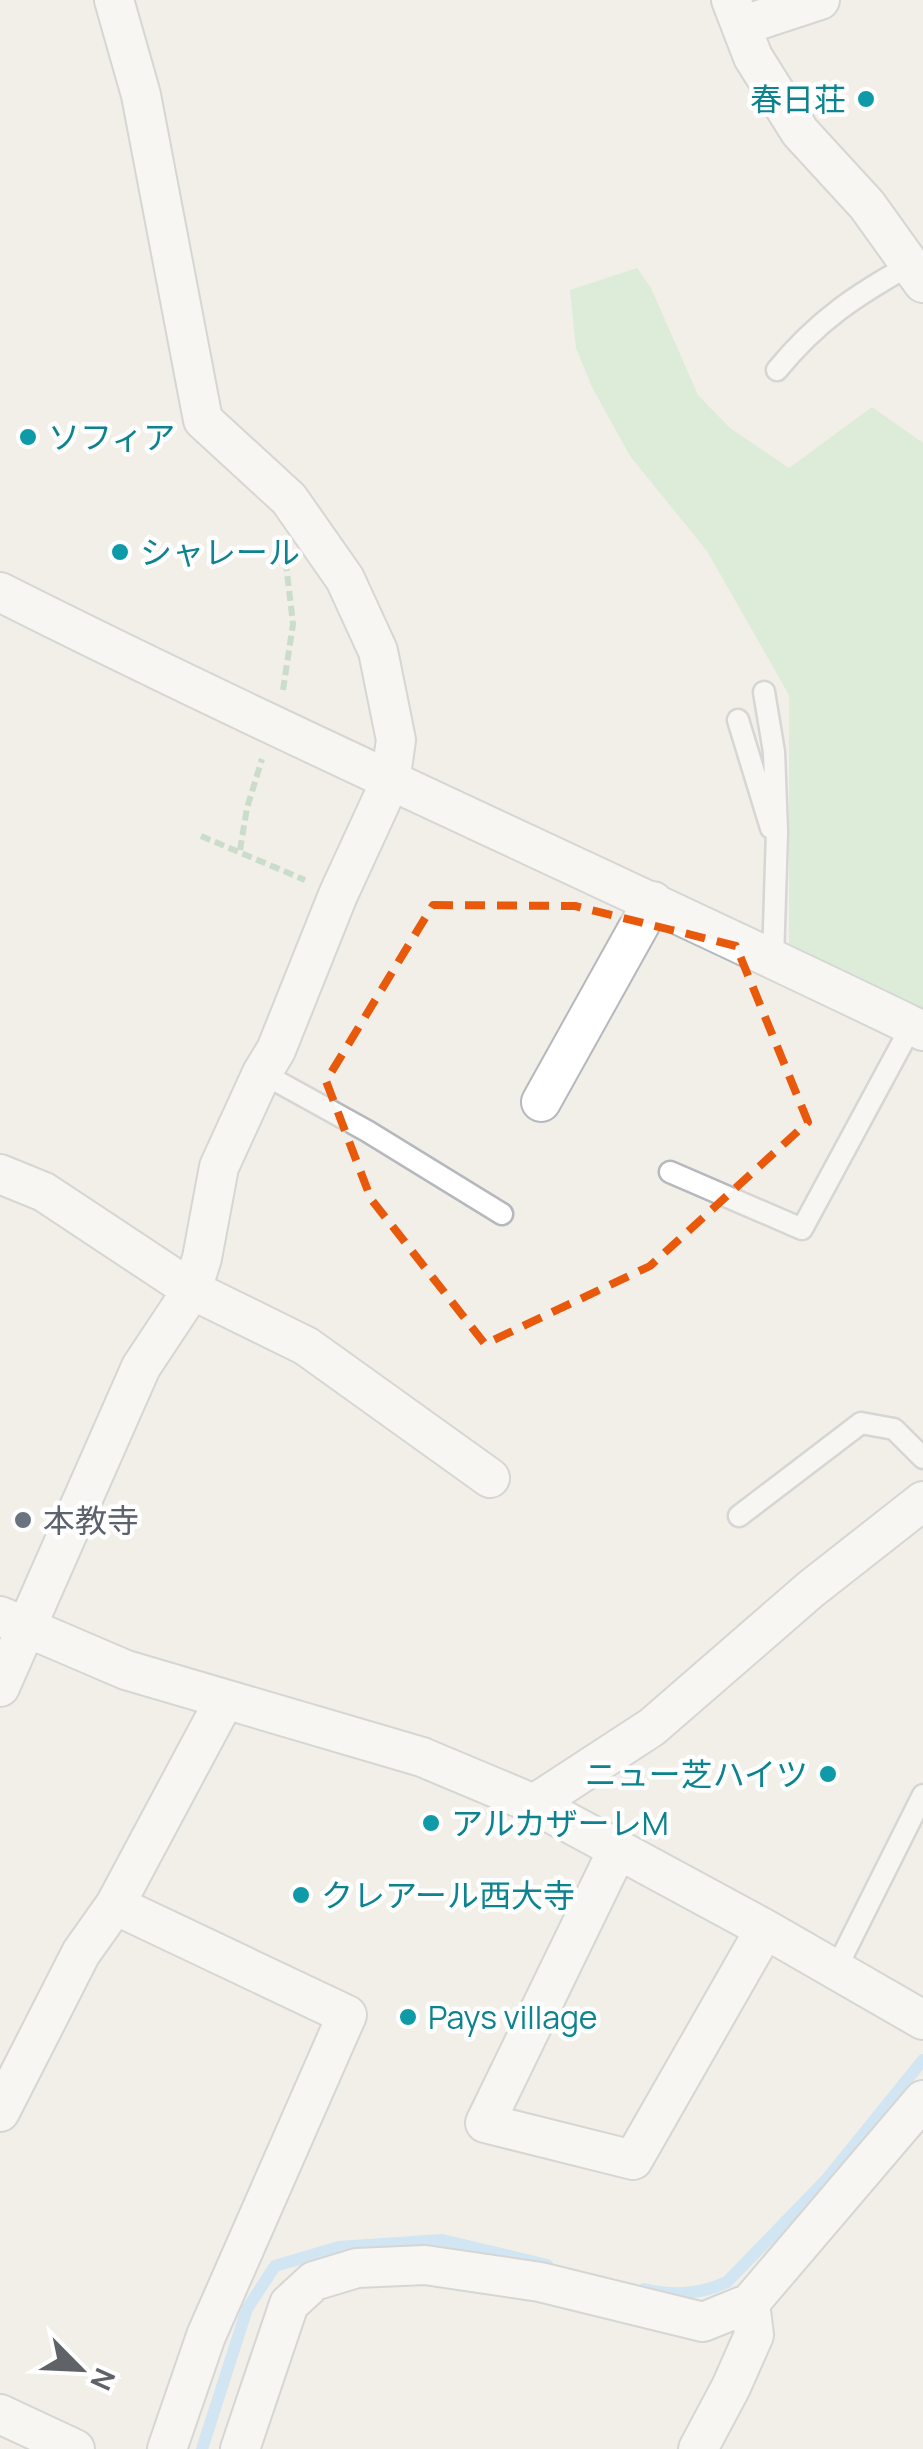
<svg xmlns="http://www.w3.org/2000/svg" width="923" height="2449" font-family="Manrope,'Noto Sans JP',sans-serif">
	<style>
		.green { fill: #c5e8c5 }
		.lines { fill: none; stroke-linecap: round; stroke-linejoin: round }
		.stream { stroke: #aadaff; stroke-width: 12 }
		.service-casing { stroke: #b5b8bc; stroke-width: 25 }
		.minor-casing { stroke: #b5b8bc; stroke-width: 42 }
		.path { stroke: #9cc7a9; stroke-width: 6; stroke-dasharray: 10 5; stroke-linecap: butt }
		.service { stroke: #fff; stroke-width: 20 }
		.minor { stroke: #fff; stroke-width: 38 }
		.marked { fill: none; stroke: #e8590c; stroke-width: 8; stroke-dasharray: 20 12; stroke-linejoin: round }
		.culture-dot { fill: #0f9aa8; stroke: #fff; stroke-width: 4 }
		.worship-dot { fill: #6b7280; stroke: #fff; stroke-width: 4 }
		.labels { text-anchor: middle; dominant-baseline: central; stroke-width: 9; stroke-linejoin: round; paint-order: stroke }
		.culture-label { font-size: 32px; fill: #0d838f; stroke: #fff; text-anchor: start }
		.worship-label { font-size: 32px; fill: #5b616d; stroke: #fff; text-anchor: start }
	</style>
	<rect width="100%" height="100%" fill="#f1efe8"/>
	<!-- green -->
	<path class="green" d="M637 268 651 288 698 395 730 428 789 468 872 407 923 443V1010L789 946V695L707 551 630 456 592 387 576 348 570 290Z"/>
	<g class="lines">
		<!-- stream -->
		<path class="stream" d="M644 2289C673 2296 700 2295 727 2282L826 2180 923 2060
			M202 2449 247 2309 275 2266 339 2247 442 2240 547 2265"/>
		<!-- service casing -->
		<g class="service-casing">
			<path id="service" d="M777 370C817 321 856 295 910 265
				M764 692 774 752 777 832 773 959
				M738 720 771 828
				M262 1073 367 1131 502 1214
				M670 1172 802 1229 912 1025
				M739 1516 861 1423 894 1429 923 1458
				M836 1969 923 1795"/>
		</g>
		<!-- minor casing -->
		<g class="minor-casing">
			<path id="minor" d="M731 0 753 57 800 132 867 205 923 283
				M741 26 820 0
				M0 592C304 745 616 882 923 1031
				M541 1102 653 901
				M0 1174 44 1192 192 1290 306 1346 490 1478
				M0 1616 126 1670 422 1757 534 1804 765 1929 923 2020
				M0 1687 141 1367 192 1290 202 1258 219 1167 262 1073 276 1050 338 895 390 782 396 740 378 651 345 579 289 499 203 420 141 95 114 0
				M534 1804 652 1727 811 1589 923 1501
				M618 1849 485 2123 633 2160 765 1929
				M115 1905 347 2015 206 2336 167 2449
				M0 2112 81 1953 115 1905 224 1701
				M0 2414 75 2449
				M240 2449 289 2304 314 2281 357 2268 425 2265 540 2282 703 2322 750 2303 923 2100
				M698 2449 731 2387 754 2335 750 2303"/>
		</g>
		<!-- path -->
		<path class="path" d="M283 690 293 624 286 564
			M201 836 305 880
			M240 850 247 808 262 759"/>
		<!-- service -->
		<use href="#service" class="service"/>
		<!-- minor -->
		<use href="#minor" class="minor"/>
	</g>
	<!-- marked area -->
	<path d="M0 0H923V2449H0ZM433 905 575 906 736 946 808 1122 650 1266 485 1344 371 1199 326 1081Z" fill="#f1efe8" fill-opacity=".55" fill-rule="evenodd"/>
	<path class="marked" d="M433 905 575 906 736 946 808 1122 650 1266 485 1344 371 1199 326 1081Z"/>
	<!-- markers -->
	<g class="culture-dot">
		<circle cx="866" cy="99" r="10"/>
		<circle cx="28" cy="437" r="10"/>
		<circle cx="120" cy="552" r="10"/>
		<circle cx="828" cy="1774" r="10"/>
		<circle cx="431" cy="1823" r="10"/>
		<circle cx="301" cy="1895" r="10"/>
		<circle cx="408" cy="2017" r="10"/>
	</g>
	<circle class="worship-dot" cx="23" cy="1520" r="10"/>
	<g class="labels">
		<!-- culture labels -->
		<g class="culture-label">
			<text x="846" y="99" text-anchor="end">春日荘</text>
			<text x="48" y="437">ソフィア</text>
			<text x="140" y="552">シャレール</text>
			<text x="808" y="1774" text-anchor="end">ニュー芝ハイツ</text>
			<text x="451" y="1823">アルカザーレM</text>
			<text x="321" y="1895">クレアール西大寺</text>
			<text x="428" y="2017">Pays village</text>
		</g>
		<!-- worship labels -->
		<g class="worship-label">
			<text x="43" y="1520">本教寺</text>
		</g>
	</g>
	<!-- north arrow -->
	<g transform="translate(80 2369) rotate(114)" stroke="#ffffff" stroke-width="8" paint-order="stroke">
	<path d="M0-8L18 38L0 25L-18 38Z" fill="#5f6368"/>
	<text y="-15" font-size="28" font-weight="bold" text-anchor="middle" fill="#5f6368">N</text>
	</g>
</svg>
